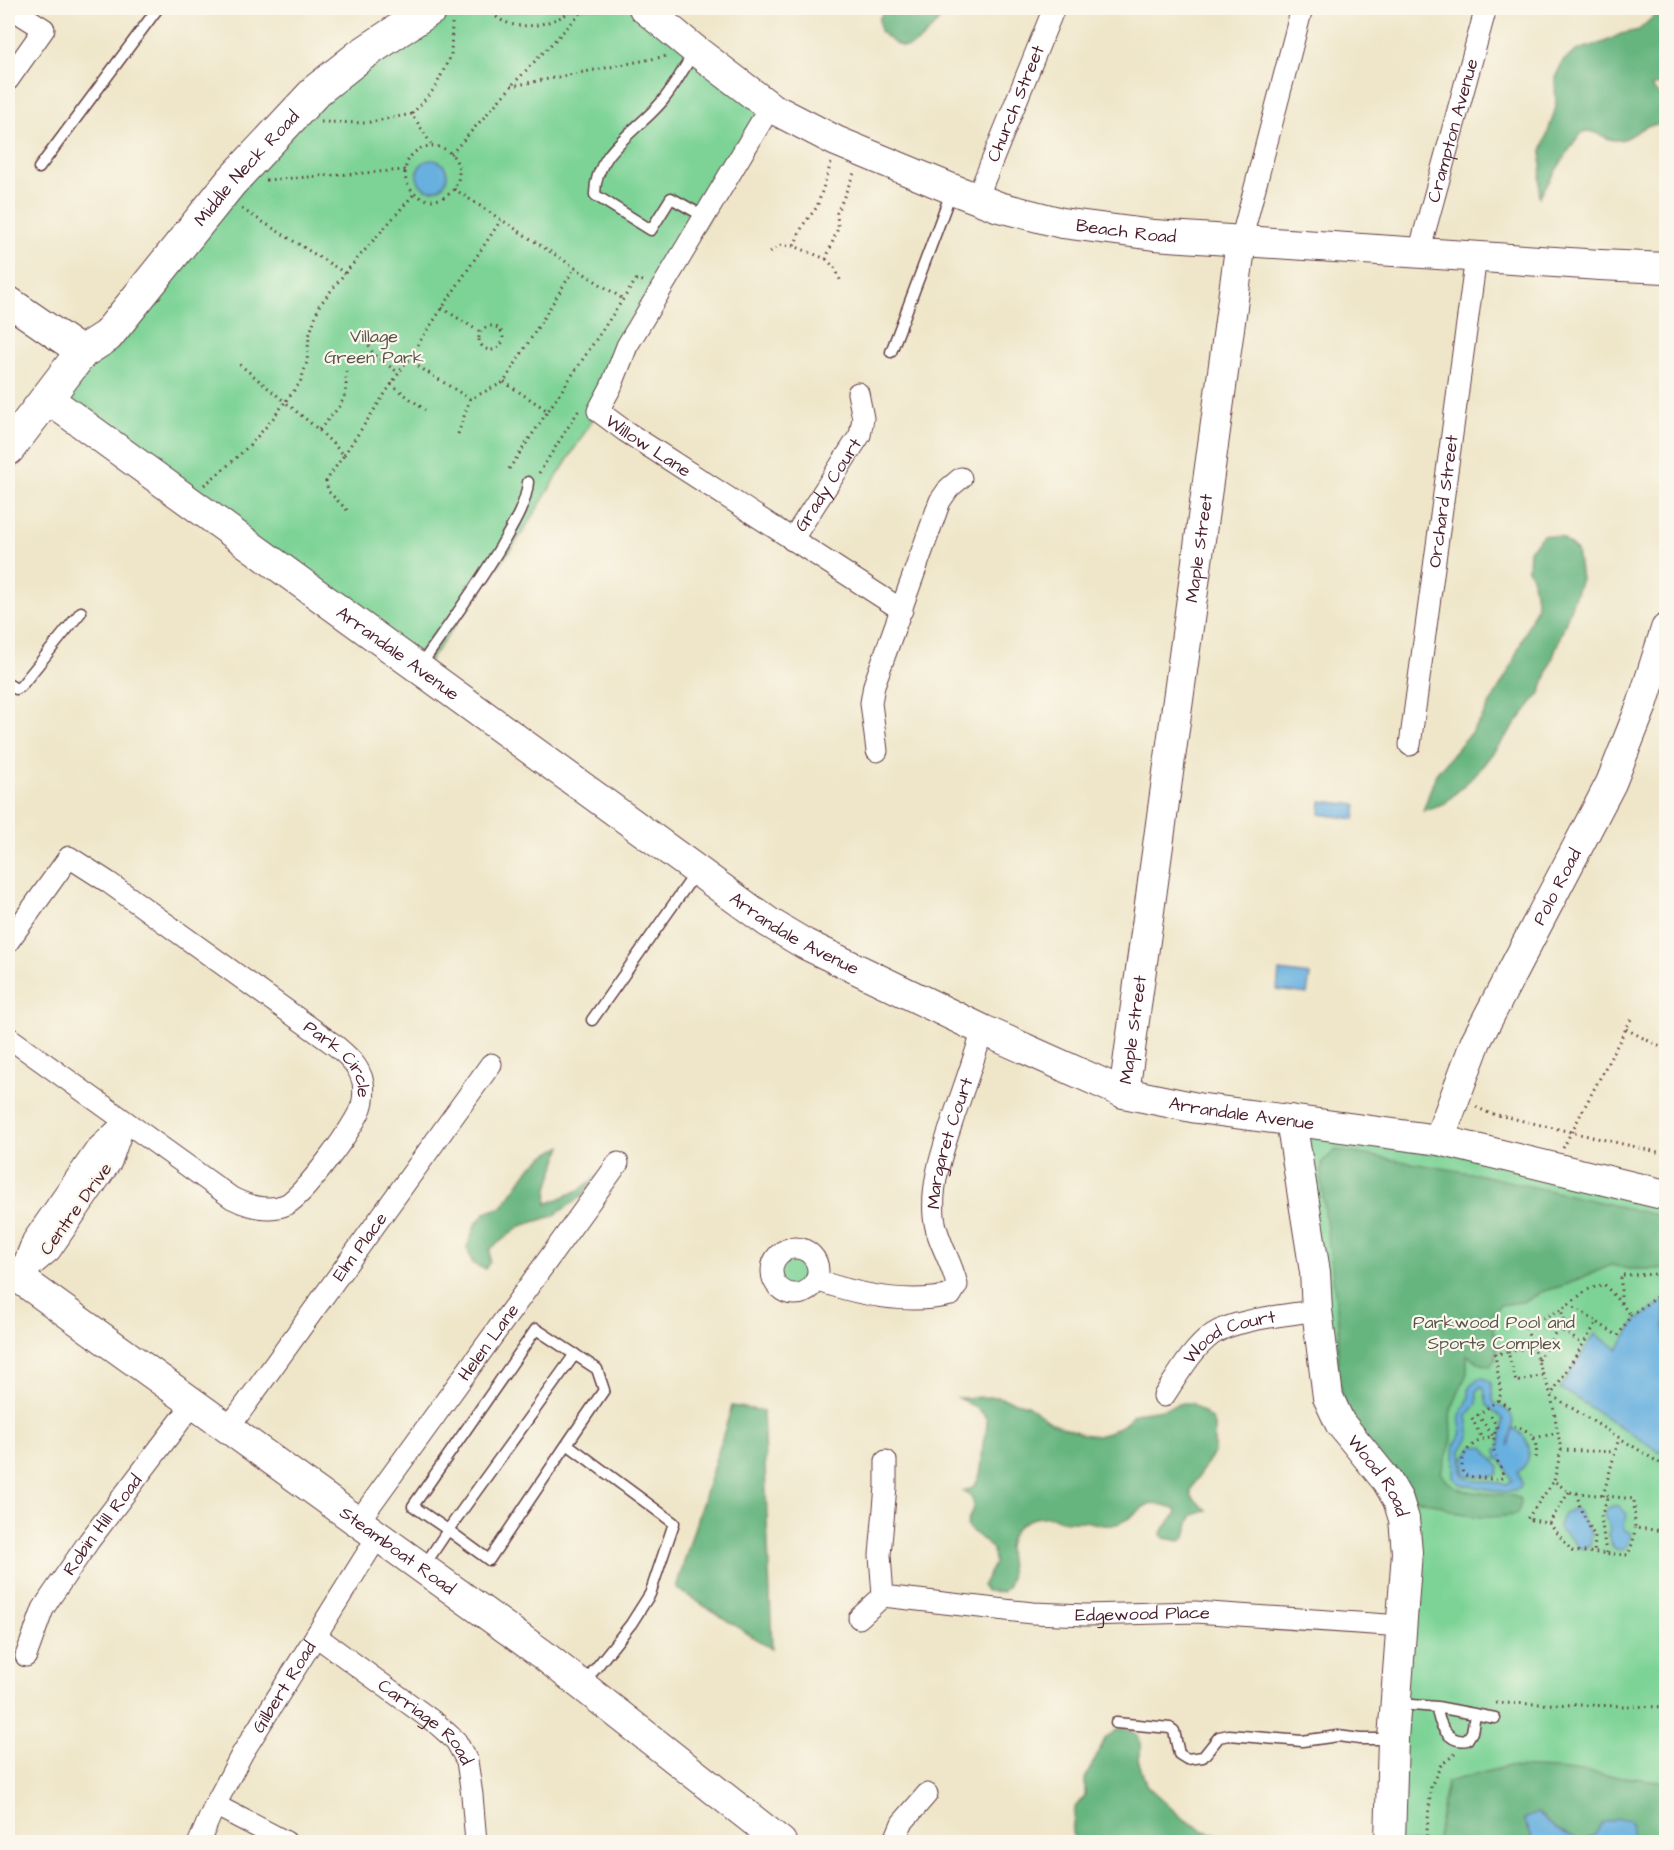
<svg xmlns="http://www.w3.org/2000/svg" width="1674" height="1850" font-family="'Architects Daughter',sans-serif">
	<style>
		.green { fill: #7dd396; stroke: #647960; stroke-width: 1.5 }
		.forest { fill: #66b57f; stroke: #586a55; stroke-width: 1.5 }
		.water { fill: #67b0df; stroke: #586885; stroke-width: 1.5; fill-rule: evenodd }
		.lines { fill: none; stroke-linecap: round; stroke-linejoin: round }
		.lane-casing { stroke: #633d43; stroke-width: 13 }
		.street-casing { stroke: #633d43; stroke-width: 23 }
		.secondary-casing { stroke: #633d43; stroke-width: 32 }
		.primary-casing { stroke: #633d43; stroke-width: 35 }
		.path { stroke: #633d43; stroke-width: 3; stroke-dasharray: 1.5 4.5; stroke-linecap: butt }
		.lane { stroke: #fff; stroke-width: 10 }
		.street { stroke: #fff; stroke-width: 21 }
		.secondary { stroke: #fff; stroke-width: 30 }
		.primary { stroke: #fff; stroke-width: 33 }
		.labels { text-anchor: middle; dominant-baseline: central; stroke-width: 4.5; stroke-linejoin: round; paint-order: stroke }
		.street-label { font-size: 18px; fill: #4a1f2b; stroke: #fbf7ec }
		.park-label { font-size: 18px; fill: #59554b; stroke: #fbf7ec }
	</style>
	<rect width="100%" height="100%" fill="#fbf7ec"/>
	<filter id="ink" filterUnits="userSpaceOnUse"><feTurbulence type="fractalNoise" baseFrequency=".0167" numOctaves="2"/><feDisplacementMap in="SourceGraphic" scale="12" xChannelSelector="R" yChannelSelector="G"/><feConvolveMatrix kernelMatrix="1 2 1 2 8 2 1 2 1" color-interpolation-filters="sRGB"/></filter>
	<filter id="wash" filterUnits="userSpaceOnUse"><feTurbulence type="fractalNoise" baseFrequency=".008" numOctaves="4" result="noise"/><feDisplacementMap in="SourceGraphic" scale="24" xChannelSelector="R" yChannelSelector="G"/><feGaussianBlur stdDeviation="1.35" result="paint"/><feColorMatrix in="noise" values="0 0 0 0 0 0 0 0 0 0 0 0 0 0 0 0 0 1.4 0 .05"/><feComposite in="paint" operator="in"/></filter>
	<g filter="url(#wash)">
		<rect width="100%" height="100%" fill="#efe6c9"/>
		<!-- green -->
		<path class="green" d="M406 8H644L772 106 598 411 520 536 422 671 47 398Z
			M1291 1120 1666 1195V1842H1390L1404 1519 1340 1423Z
			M777 1272a18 18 0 1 1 36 0a18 18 0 1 1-36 0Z"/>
		<!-- forest -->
		<path class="forest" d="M886 8H946C941 19 919 48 905 47 895 46 887 37 880 31L879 19Z
			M1657 8H1666V82L1651 87 1666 101V124C1660 125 1653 125 1647 126 1636 130 1628 141 1616 140 1603 140 1597 128 1583 132L1574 142 1539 197 1542 151 1556 107 1555 78 1563 61 1578 50 1605 42 1621 34 1639 30 1652 18Z
			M1543 535 1561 537 1577 551 1581 579 1540 693 1477 773 1445 803 1423 811 1436 774 1479 723 1510 669 1537 605 1532 576 1528 569 1529 550Z
			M562 1146 548 1188 547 1204 579 1190 600 1175 580 1198 553 1216 521 1226 490 1249V1262L485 1269 473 1264 467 1248 475 1225 485 1213 502 1207 528 1170 544 1156Z
			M1336 1150 1476 1174 1666 1217V1269H1628L1611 1265 1568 1284 1541 1292 1527 1301 1500 1305 1493 1313 1492 1321 1497 1352 1495 1360 1490 1366 1481 1364 1467 1355V1373L1451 1410 1452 1440 1441 1472C1452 1499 1495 1491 1518 1497L1520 1500 1519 1509 1516 1515C1497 1517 1473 1519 1455 1512 1450 1511 1446 1507 1442 1506 1426 1500 1418 1502 1402 1492L1348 1420 1337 1374 1339 1325 1321 1180 1322 1162Z
			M997 1397 1027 1405 1053 1423 1082 1434 1097 1436 1108 1433 1126 1423 1133 1415 1141 1412 1163 1409 1182 1403H1192L1212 1420 1214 1426V1453L1201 1472 1191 1490V1496L1207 1511C1186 1515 1191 1519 1186 1537L1180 1541 1164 1538 1162 1534C1164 1525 1173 1520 1177 1512L1175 1509 1151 1503C1135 1510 1132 1521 1112 1525 1104 1526 1097 1524 1090 1522 1080 1520 1071 1522 1062 1520 1059 1520 1057 1518 1054 1517 1041 1515 1024 1519 1016 1529 996 1551 1023 1576 1002 1592L986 1591 982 1586 994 1564 993 1549 967 1527C967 1513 984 1503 963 1491 985 1487 981 1461 983 1444 984 1435 990 1425 985 1416 980 1408 967 1403 958 1398Z
			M732 1406 763 1411 772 1649 676 1588Z
			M1123 1728 1131 1731 1139 1738 1141 1746 1138 1759 1146 1785 1182 1818 1204 1831 1233 1838 1239 1842H1075L1072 1833 1075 1808 1085 1796V1779L1105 1739 1117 1730Z
			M1505 1767 1557 1769 1666 1782V1842H1633L1603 1823 1594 1836 1581 1841 1554 1828 1538 1813 1524 1819 1534 1842H1436L1447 1782Z"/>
		<!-- water -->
		<path class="water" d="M417 175a15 15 0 1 1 30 0a15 15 0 1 1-30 0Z
			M1321 801 1357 805 1355 819 1320 814Z
			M1279 971 1310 975 1307 994 1277 990Z
			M1665 1301 1666 1444 1661 1453 1560 1388 1595 1334 1618 1349 1637 1320Z
			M1479 1378H1484L1491 1383 1493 1401C1498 1406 1505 1408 1509 1412 1517 1421 1510 1437 1508 1446L1513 1428C1532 1438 1535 1459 1518 1472L1522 1484 1519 1489 1505 1492 1463 1485 1456 1481 1454 1477V1445L1462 1433C1457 1411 1460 1418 1468 1400 1470 1395 1468 1390 1470 1385ZM1481 1386 1484 1389 1487 1405 1503 1419V1428L1499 1449H1496L1497 1459H1501L1512 1480 1507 1484 1469 1479 1464 1477 1462 1472 1461 1451 1470 1435 1467 1416 1477 1404V1391Z
			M1473 1446 1484 1447 1499 1467 1497 1475 1491 1477 1467 1475 1464 1473V1458Z
			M1612 1506H1619L1627 1514 1624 1527 1625 1531 1630 1532C1632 1543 1625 1555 1612 1547L1610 1536 1608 1535 1610 1529 1604 1515 1607 1509Z
			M1574 1508 1579 1512 1583 1522 1592 1535 1590 1546C1579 1553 1576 1544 1569 1537 1563 1532 1560 1533 1558 1526L1564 1514Z
			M1538 1813 1554 1828 1581 1841 1594 1836 1602 1823 1618 1819 1631 1821 1633 1842H1534L1524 1819Z"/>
	</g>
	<g filter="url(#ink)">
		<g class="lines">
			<!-- lane casing -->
			<g class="lane-casing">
				<path id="lane" d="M695 51C685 66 676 84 664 99 641 129 594 151 595 195L651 230 671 198 705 217
					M39 168 158 8
					M891 352 952 190
					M420 666C448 626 477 587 501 546 513 525 526 505 528 482
					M8 684 16 689 21 686 81 612
					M592 1020 697 871
					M567 1444 489 1560 448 1530 575 1354
					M424 1566 448 1530 413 1506 536 1329 597 1369 604 1390 567 1444 674 1523 650 1594 631 1624 584 1683
					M1399 1704 1437 1707 1495 1718
					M1437 1707C1438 1723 1448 1744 1467 1740L1472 1732 1475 1715
					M1116 1723 1170 1728 1174 1731 1179 1754 1187 1759 1203 1757 1219 1737 1229 1735 1302 1741 1338 1736 1360 1739H1393"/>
			</g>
			<!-- street casing -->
			<g class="street-casing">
				<g id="street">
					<path d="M8 80 44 29 11 8"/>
					<path id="s1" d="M770 107 627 346 611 387 598 411 625 431 902 610"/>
					<path id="s2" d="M977 198 1054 8"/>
					<path d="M1241 241 1302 8"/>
					<path id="s3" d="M1419 252 1486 8"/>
					<path id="s4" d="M792 540 860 435 863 418 858 393"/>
					<path id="s5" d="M1410 745 1476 257"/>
					<path d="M877 751 871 703 874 685 940 501 949 488 961 478"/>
					<path id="s6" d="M8 942 69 857 108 882 336 1046C348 1056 359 1066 363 1082 364 1088 364 1099 362 1105 358 1122 301 1200 285 1205 267 1212 248 1206 232 1198L8 1037"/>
					<path d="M125 1122 111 1162 50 1251 18 1278 33 1240 96 1149Z"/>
					<circle cx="795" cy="1271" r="23"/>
					<path id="s7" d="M816 1280C859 1295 907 1305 951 1295L957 1285C952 1261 936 1240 934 1216 931 1180 944 1147 955 1113 965 1085 974 1058 983 1030"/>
					<path id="s8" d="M1164 1396C1178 1375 1192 1349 1213 1334 1235 1319 1290 1315 1317 1310"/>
					<path id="s9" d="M228 1429 491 1064"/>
					<path id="s10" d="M886 1461V1486L880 1555 883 1596 1032 1613 1086 1615 1195 1612 1402 1626"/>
					<path id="s11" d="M358 1522 618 1163"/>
					<path d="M859 1618 883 1596"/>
					<path id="s12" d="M316 1636 437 1724 456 1741 467 1761 472 1795 476 1842"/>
					<path id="s13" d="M26 1656 43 1609 50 1598 89 1541 193 1404"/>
					<path d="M215 1805 286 1842"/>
					<path id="s14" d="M199 1842 215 1805 242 1754 378 1536"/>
					<path d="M894 1842 902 1823 927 1794"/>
				</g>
			</g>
			<!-- secondary casing -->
			<g class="secondary-casing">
				<g id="secondary">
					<path id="s15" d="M644 8 695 50 770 107 836 141 952 189 999 207 1062 223 1154 235 1600 265 1666 268"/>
					<path d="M8 301 82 352"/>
					<path id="s16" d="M47 398 768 922 805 944 983 1030 1124 1093 1197 1108 1439 1140 1666 1195"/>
					<path id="s17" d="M1124 1093 1241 241"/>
					<path id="s18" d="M1291 1120 1315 1272 1317 1310 1328 1397 1340 1423 1387 1481 1398 1500 1404 1519 1407 1552 1393 1739 1390 1842"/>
					<path id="s19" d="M1439 1140 1476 1041 1611 783 1642 705 1666 629"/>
					<path id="s20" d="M8 1270 542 1654 781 1842"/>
				</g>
			</g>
			<!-- primary casing -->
			<g class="primary-casing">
				<g id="primary">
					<path id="s21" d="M8 449 82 352 107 336 231 182 317 90 361 55 432 8"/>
				</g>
			</g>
			<!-- path -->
			<path class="path" d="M488 8C508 37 552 26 576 8
				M513 84 586 8
				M412 114 435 88 451 55 452 23
				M321 122 365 123 412 114 433 147
				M405 173a27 27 0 1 1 54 0a27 27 0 1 1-54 0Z
				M451 154 512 86 667 56
				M831 163 817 207 803 225 794 246 826 259 838 228 837 213 854 173
				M266 180 405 170
				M454 189 623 299
				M242 209 345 273 319 306 309 336 307 362 300 383 285 402 319 430 344 455 326 481 328 491 350 513
				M770 252 781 245 794 246
				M826 259 835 268 841 282
				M345 273 414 194
				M442 308 480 332
				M479 338a12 12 0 1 1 24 0a12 12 0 1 1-24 0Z
				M366 340 374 355 399 373
				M408 360 470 399
				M358 361 373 355
				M504 382 548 411 636 280 646 281
				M391 384 425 410
				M319 430C339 406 348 404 346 371
				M458 434 470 399 504 382 575 267
				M344 455 501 220
				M509 469 548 411
				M539 473 579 410
				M204 485C236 460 262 435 285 402L238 363
				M1626 1029 1666 1050
				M1476 1107 1489 1113 1666 1154
				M1563 1148 1631 1019
				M1666 1290 1631 1315 1618 1336 1597 1322 1551 1395 1666 1467
				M1621 1303V1275L1666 1274
				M1569 1304 1597 1322
				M1558 1328 1583 1344
				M1508 1352 1533 1347
				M1538 1360 1564 1319 1561 1310
				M1543 1375 1525 1325 1561 1310 1587 1290 1604 1284 1631 1315
				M1498 1400 1510 1408
				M1491 1416 1497 1427C1493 1436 1492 1447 1496 1457 1498 1465 1503 1468 1503 1477L1498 1480 1467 1476 1463 1474C1458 1452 1473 1441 1493 1436L1478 1415 1498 1400 1501 1394 1495 1354 1508 1352 1516 1382 1543 1375 1551 1395 1561 1450 1554 1481
				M1472 1418 1482 1439
				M1514 1426C1532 1430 1538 1440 1536 1458
				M1534 1438 1558 1433
				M1561 1450 1615 1452
				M1666 1465 1663 1478 1666 1480
				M1569 1492 1549 1523 1527 1519 1554 1481 1569 1492 1634 1499 1635 1528 1666 1531
				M1577 1493 1580 1508 1595 1537 1594 1553
				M1603 1496 1619 1438
				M1549 1523 1572 1551 1628 1555 1633 1542 1635 1528
				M1606 1553 1601 1517 1608 1496
				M1496 1703 1666 1707
				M1426 1842 1431 1786 1441 1765 1455 1754"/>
			<!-- lane -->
			<use href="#lane" class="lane"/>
			<!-- street -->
			<use href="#street" class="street"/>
			<!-- secondary -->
			<use href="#secondary" class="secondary"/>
			<!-- primary -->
			<use href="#primary" class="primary"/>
		</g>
	</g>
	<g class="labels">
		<!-- street labels -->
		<g class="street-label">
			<text stroke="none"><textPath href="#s2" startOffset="102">Church Street</textPath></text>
			<text stroke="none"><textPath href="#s3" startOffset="126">Crampton Avenue</textPath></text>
			<text stroke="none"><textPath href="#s21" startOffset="370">Middle Neck Road</textPath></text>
			<text stroke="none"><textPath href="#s15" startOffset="540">Beach Road</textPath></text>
			<text stroke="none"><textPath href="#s1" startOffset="411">Willow Lane</textPath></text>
			<text stroke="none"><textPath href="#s4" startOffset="66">Grady Court</textPath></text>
			<text stroke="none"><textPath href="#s5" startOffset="246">Orchard Street</textPath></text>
			<text stroke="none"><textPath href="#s17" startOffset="550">Maple Street</textPath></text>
			<text stroke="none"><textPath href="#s16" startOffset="434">Arrandale Avenue</textPath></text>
			<text stroke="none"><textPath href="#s19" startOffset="280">Polo Road</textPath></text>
			<text stroke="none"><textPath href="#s16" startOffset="920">Arrandale Avenue</textPath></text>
			<text stroke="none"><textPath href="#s17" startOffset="64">Maple Street</textPath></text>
			<text stroke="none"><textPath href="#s6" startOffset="444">Park Circle</textPath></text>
			<text stroke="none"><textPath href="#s16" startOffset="1406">Arrandale Avenue</textPath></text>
			<text stroke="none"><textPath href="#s7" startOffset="297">Margaret Court</textPath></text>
			<text transform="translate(76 1209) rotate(-54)">Centre Drive</text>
			<text stroke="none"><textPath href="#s9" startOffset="225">Elm Place</textPath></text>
			<text stroke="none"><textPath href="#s11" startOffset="222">Helen Lane</textPath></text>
			<text stroke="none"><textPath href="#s8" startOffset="93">Wood Court</textPath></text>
			<text stroke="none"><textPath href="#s18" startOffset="374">Wood Road</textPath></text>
			<text stroke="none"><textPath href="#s13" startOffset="153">Robin Hill Road</textPath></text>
			<text stroke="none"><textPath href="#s20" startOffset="480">Steamboat Road</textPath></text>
			<text stroke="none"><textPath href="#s10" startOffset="396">Edgewood Place</textPath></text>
			<text stroke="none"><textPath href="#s14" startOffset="177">Gilbert Road</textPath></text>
			<text stroke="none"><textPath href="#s12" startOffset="140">Carriage Road</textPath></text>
		</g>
		<!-- park labels -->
		<g class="park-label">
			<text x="374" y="336">Village<tspan x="374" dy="21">Green Park</tspan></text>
			<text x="1494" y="1322">Parkwood Pool and<tspan x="1494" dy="21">Sports Complex</tspan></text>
		</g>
	</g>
	<!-- margin -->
	<rect width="1674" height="1850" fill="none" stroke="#fbf7ec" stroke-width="30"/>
</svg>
